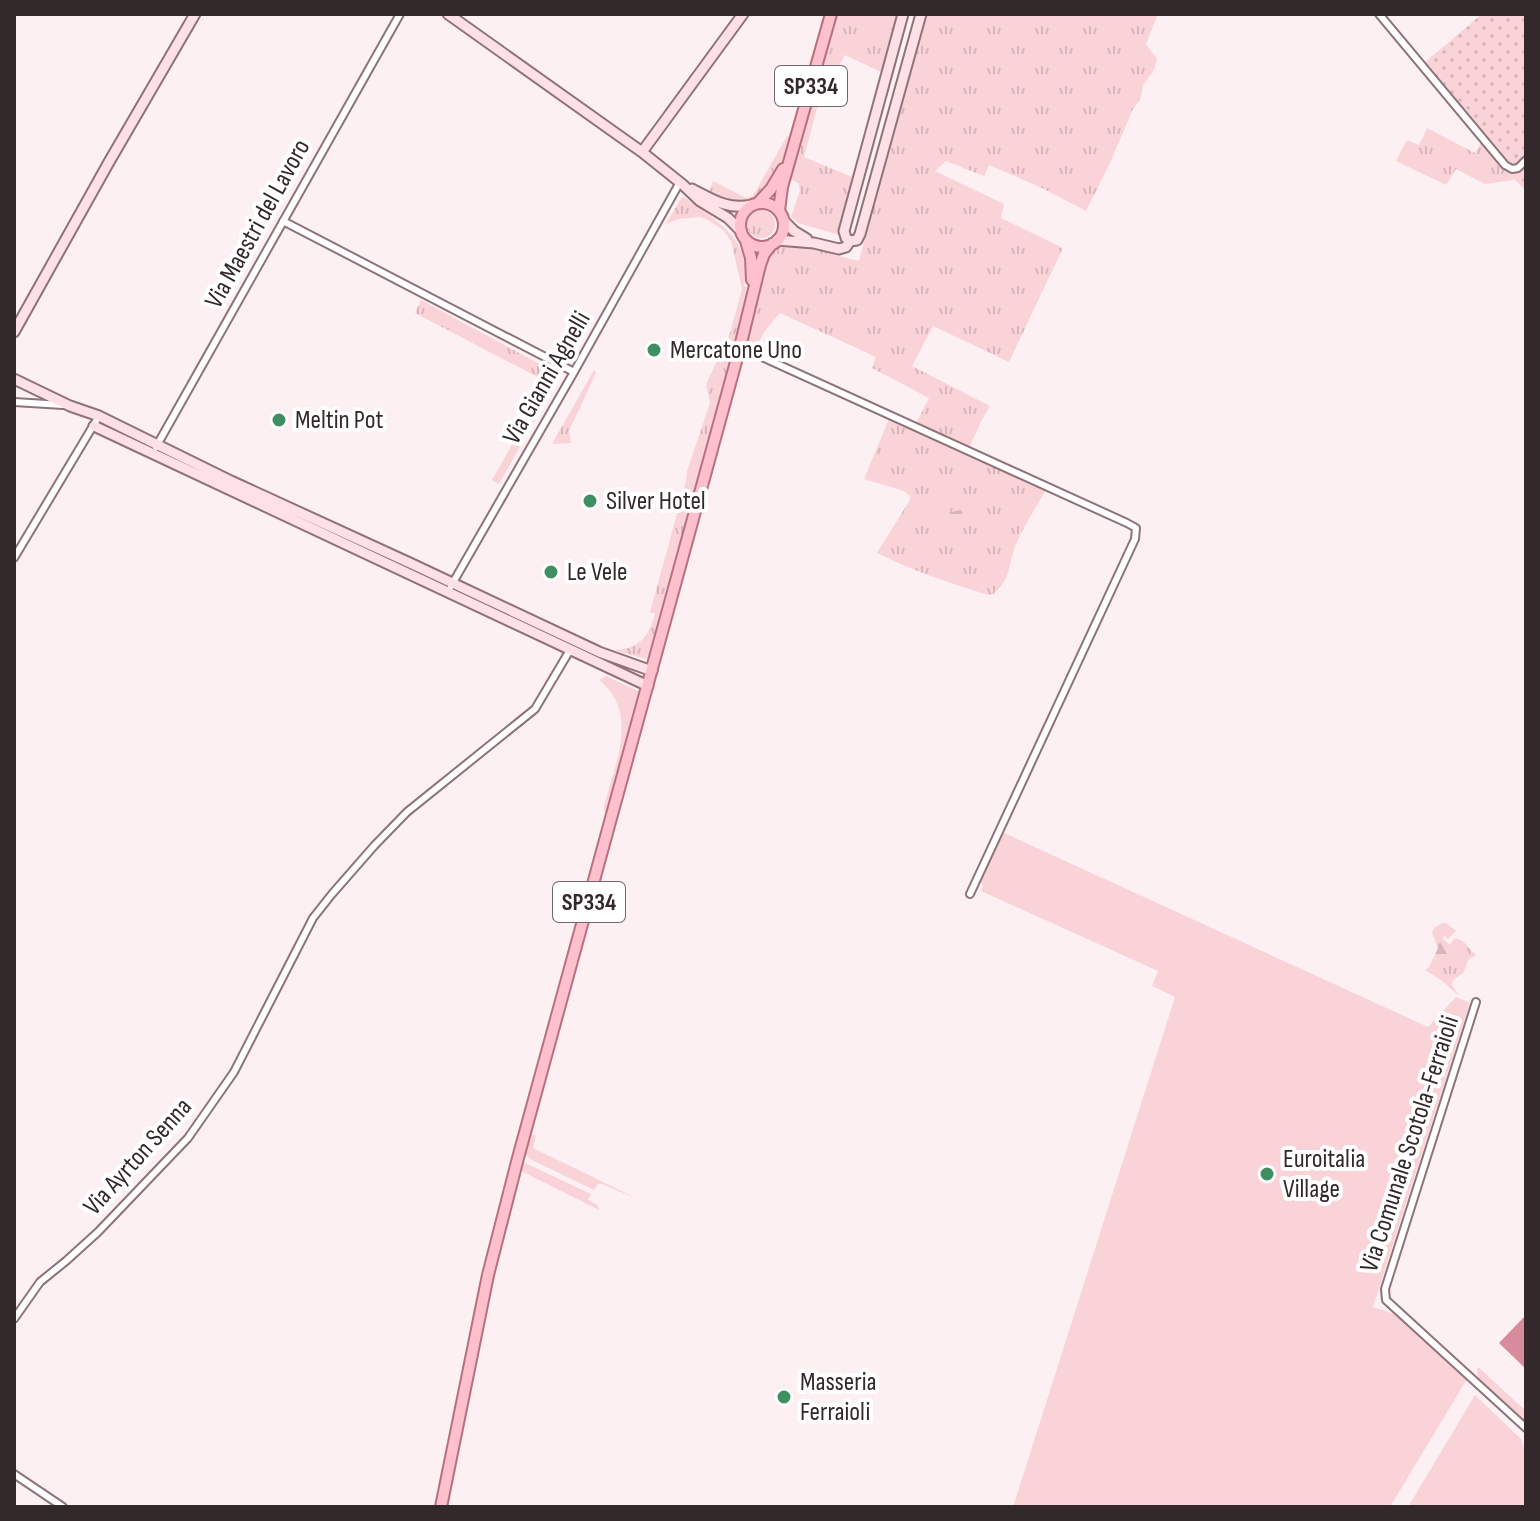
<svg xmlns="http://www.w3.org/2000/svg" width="1540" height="1521" font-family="'Sofia Sans Condensed',sans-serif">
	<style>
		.grass { fill: url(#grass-tufts) }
		.forest { fill: url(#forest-firs) }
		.park { fill: url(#park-dots) }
		.garden { fill: #fad3d9 }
		.water { fill: #d88b9b }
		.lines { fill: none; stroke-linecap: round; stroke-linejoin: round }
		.street-casing { stroke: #8e7378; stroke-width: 10 }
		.secondary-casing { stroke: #8e7378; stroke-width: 13 }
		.primary-casing { stroke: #b8707f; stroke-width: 14 }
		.street { stroke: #fff; stroke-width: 6 }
		.secondary { stroke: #ffe0e6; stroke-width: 9 }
		.primary { stroke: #ffc0ce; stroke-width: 10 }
		.poi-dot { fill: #3e9062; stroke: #fff; stroke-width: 3 }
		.labels { text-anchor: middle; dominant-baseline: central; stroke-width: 8; stroke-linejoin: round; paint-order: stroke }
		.shield { fill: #fff; stroke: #70686a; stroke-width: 2 }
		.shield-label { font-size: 24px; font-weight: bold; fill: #33282a }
		.street-label { font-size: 26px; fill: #33282a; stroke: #fff }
		.poi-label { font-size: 26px; fill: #33282a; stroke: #fff; text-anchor: start }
	</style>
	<defs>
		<pattern id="grass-tufts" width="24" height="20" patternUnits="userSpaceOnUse" patternTransform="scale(2)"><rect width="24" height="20" fill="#fad3d9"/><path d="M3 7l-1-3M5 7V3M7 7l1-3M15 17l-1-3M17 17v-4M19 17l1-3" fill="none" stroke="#d7b5ba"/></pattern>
		<pattern id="forest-firs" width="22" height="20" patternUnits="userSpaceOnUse" patternTransform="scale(2)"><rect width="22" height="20" fill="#fad3d9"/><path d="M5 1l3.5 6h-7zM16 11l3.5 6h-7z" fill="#d7b5ba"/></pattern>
		<pattern id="park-dots" width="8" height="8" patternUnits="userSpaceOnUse" patternTransform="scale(2)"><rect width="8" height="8" fill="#fad3d9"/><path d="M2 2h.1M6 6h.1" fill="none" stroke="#d7b5ba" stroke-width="1.8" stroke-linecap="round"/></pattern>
	</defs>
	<rect width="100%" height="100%" fill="#fcf0f2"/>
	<!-- grass -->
	<path class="grass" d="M837 14H898L881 72 845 55 820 97 804 157 852 177 839 235 798 223 791 217 800 190 799 184 791 179 797 156Z
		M926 14H1158L1146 44 1157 59 1154 70 1143 85 1140 100 1133 109 1109 165 1086 211 1042 188 989 165 984 176 946 161 935 171 1004 204 1001 218 1063 248C1045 286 1027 324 1009 362L933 326 912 366 990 406 981 422 969 448 904 419 917 422 929 398 872 368 876 357 780 313C771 323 757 338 757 352L749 349 746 346 770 249C797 236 831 256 859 261Z
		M1427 128 1475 153 1481 143 1526 193 1514 180 1485 184 1456 169 1446 185 1396 161 1407 140 1419 145Z
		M787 136 790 137C782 161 774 189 750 200 747 202 742 205 738 205 728 204 717 197 709 192L713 181 746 198 753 196Z
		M684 197C715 220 754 240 744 286L747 287 736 339 651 656 645 659 614 650C640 649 648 637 655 614L650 612 686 481 687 471 710 403 706 384 730 333 742 289 731 241 723 230 708 220 700 217 678 219 666 224 681 198Z
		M747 224a14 14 0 1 1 28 0a14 14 0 1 1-28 0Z
		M421 300 560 375 499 484 492 480 547 382 415 313Z
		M594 370 596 373 569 431 571 443 552 444Z
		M889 419 1046 490C1036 507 1025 524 1017 542 1007 563 1014 577 992 595H988C950 583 913 571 877 553L910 500V496L904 491 864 479Z
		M1455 938C1464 939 1470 949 1476 956 1466 958 1468 963 1464 972L1453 980 1452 985 1459 996 1441 980 1425 970 1429 967 1434 957 1435 959 1439 958 1442 955 1445 956 1450 944Z
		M1478 1367 1526 1411V1422L1478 1378 1477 1369Z"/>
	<!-- forest -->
	<path class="forest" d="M946 475C955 479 958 487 956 496L947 505V510L952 512 965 509 976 512 968 528 941 523 921 516 928 501 934 503 937 497 947 500 948 495 939 492Z
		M1442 923H1446L1456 931 1448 939 1444 935 1443 939 1450 945 1447 950 1448 955 1445 956 1442 955 1437 959 1434 957 1438 948 1432 933 1434 928Z"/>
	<!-- park -->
	<path class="park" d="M1482 14H1526V191L1497 162 1501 158 1424 63Z"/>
	<!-- garden -->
	<path class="garden" d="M606 676 640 692 607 814 604 811V806C615 763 640 713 599 680Z
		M1002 832 1428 1027 1456 997 1470 1003 1373 1307 1397 1315 1467 1379 1390 1507H1013L1175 997 1152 986 1158 971 981 891 983 886 980 879Z
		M532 1135H536L533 1148 638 1199 602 1184H598L594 1190 530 1159 525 1153Z
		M525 1163 591 1194 588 1200 598 1205 599 1210 521 1171 522 1166Z
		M1475 1395 1521 1439 1526 1454V1507H1408Z"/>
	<!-- water -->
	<path class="water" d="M1526 1315V1369L1499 1343Z"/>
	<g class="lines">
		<!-- street casing -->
		<g class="street-casing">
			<path id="street" d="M1379 14 1505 165 1512 169 1518 168 1526 160
				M283 221 574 372
				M740 347 1127 523 1136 528 1135 539 970 894
				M14 402 63 405
				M156 447 400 14
				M14 558 99 416
				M451 586 574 372 680 182
				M1476 1002 1385 1289 1386 1300 1526 1428
				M14 1319 40 1282 66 1261 98 1232 188 1138 234 1072 313 918 332 894 374 846 407 812 535 709 570 650
				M14 1474 63 1507"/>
		</g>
		<!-- secondary casing -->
		<g class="secondary-casing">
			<path id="secondary" d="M448 14 642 152 682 184 700 201 728 218 741 231
				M903 14 844 231 846 238 850 241 857 240 860 234 921 14
				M642 152 743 14
				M692 189C713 200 728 210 752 205
				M784 221 794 231 807 239
				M777 240 814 243 839 249 846 247 850 241
				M14 332 109 162 195 14
				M14 379 70 406 99 416 231 481 412 564 599 652 652 671
				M94 426 648 686"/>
		</g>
		<!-- primary casing -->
		<g class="primary-casing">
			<path id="primary" d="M758 203 771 189 783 169
				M740 225a22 22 0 1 1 44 0a22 22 0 1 1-44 0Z
				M779 211 782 187 831 14
				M746 241 751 258 752 280
				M441 1507 488 1275 518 1158 740 347 760 265 764 254 772 244"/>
		</g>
		<!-- street -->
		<use href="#street" class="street"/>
		<!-- secondary -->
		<use href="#secondary" class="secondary"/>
		<!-- primary -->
		<use href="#primary" class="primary"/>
	</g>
	<!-- markers -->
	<g class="poi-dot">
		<circle cx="654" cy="350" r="8"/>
		<circle cx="279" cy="420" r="8"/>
		<circle cx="590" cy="501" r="8"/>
		<circle cx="551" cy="572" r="8"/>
		<circle cx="1267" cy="1174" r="8"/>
		<circle cx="784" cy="1397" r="8"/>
	</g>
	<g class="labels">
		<!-- shield labels -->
		<g class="shield">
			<rect x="775" y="66" width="72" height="40" rx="6"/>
			<rect x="553" y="882" width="72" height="40" rx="6"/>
		</g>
		<g class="shield-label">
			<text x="811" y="86">SP334</text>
			<text x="589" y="902">SP334</text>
		</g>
		<!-- street labels -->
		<g class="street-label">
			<text transform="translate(258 224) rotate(-61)">Via Maestri del Lavoro</text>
			<text transform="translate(547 378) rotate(-60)">Via Gianni Agnelli</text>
			<text transform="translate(1410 1144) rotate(-72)">Via Comunale Scotola-Ferraioli</text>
			<text transform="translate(138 1157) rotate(-48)">Via Ayrton Senna</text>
		</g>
		<!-- poi labels -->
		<g class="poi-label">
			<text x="670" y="350">Mercatone Uno</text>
			<text x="295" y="420">Meltin Pot</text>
			<text x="606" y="501">Silver Hotel</text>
			<text x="567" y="572">Le Vele</text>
			<text x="1283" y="1159">Euroitalia<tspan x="1283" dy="30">Village</tspan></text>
			<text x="800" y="1382">Masseria<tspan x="800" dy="30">Ferraioli</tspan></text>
		</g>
	</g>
	<!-- border -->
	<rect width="1540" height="1521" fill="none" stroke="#33282a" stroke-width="32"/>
</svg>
